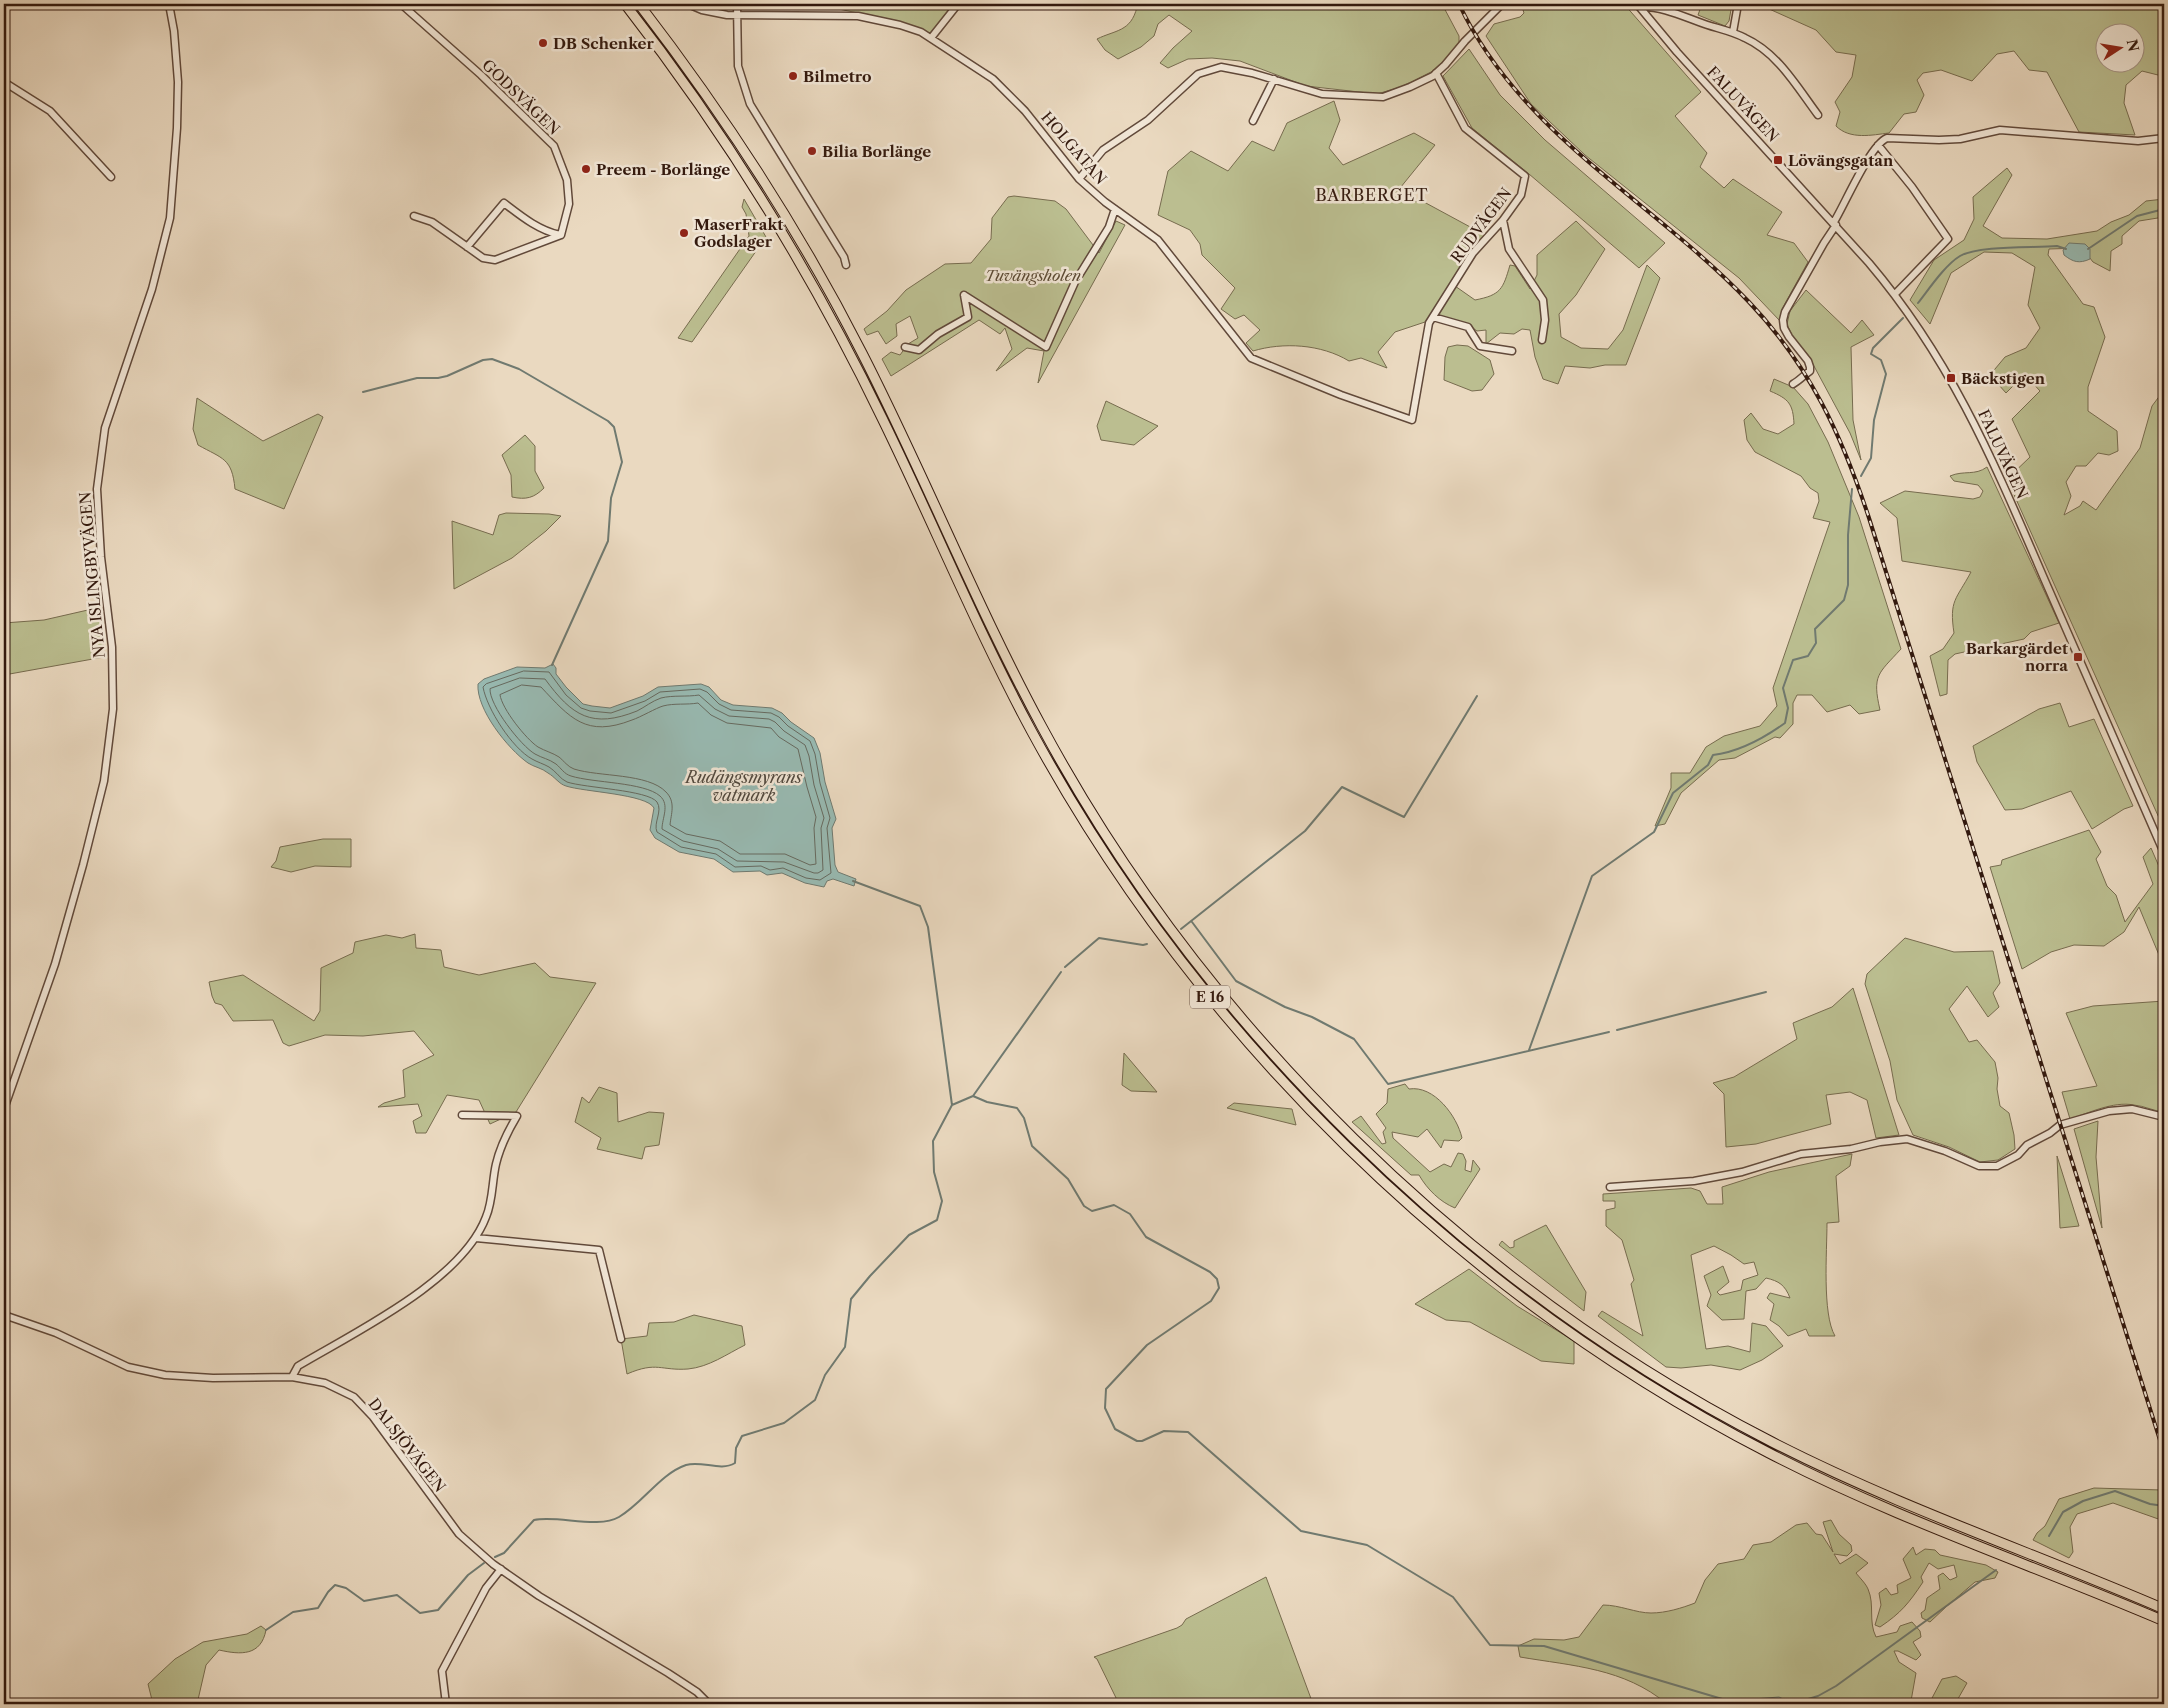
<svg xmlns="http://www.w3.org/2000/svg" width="2168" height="1708" font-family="'Libre Caslon Text',serif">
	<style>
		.green { fill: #bbbe90; stroke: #776c4f; fill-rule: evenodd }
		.water { fill: #98bab2; stroke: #707a70 }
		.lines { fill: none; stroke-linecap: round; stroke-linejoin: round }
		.shore { stroke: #666a60; stroke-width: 1 }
		.stream { stroke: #707a70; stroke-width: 2 }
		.minor-casing { stroke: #61493a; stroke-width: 9 }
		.highway-casing { stroke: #33190e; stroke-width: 11 }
		.minor { stroke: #f1e6d6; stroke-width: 6 }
		.highway { stroke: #ead9c0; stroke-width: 9 }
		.rail-casing { stroke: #33190e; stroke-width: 4 }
		.rail { stroke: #f1e6d6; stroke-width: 2; stroke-dasharray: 5.5; stroke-linecap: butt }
		.poi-dot { fill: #8f2418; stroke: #f1e6d6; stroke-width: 2 }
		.labels { text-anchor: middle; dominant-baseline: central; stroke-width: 5; stroke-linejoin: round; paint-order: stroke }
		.shield { fill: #f1e6d6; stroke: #6c564a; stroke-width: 1 }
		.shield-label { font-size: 14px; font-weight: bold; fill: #33190e }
		.poi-label { font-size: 15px; font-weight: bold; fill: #33190e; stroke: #f1e6d6; text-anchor: start }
		.street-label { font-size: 15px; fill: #33190e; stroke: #f1e6d6 }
		.park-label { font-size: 15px; font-style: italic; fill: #5c4b35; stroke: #f1e6d6 }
		.neighbourhood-label { font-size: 16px; letter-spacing: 1px; fill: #33190e; stroke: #f1e6d6 }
		.water-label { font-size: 16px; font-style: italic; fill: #51493f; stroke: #f1e6d6 }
	</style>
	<rect width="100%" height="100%" fill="#ead9c0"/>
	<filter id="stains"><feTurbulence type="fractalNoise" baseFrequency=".004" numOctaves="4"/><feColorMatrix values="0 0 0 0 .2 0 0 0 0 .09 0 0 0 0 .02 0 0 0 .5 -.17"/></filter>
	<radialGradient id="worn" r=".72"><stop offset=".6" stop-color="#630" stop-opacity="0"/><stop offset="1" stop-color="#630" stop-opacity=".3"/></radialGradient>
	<!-- green -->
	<path class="green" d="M814 4H958L931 38 868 15Z
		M1135 4H1442L1459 36V47L1431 72 1401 87 1377 94 1306 86 1240 61 1212 58 1188 59 1168 68 1160 63 1173 48 1192 31 1169 15 1158 24 1154 36 1141 47 1118 59 1105 50 1097 39C1115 30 1131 32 1137 7Z
		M1521 4H1624L1701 92 1675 116 1707 153 1700 167 1724 188 1733 179 1782 212 1767 235 1794 243 1808 262 1782 309 1780 321 1739 278 1585 155 1531 104 1486 36 1494 24 1520 17 1524 13Z
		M1702 4H1732L1729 21 1725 26 1698 15Z
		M1758 4H2164V100L2162 76 2142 71 2126 85 2124 103 2135 135 2079 132 2047 72 2029 70 2014 51 1997 54 1972 81 1941 70 1923 73 1917 80 1924 95 1916 112 1904 114 1889 133C1872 135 1850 140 1836 126L1840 112 1835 102 1852 77 1856 55 1836 52 1816 30ZM2106 32H2136V62H2106Z
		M1469 49 1500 95 1545 140 1665 243 1639 268 1529 174 1472 128 1443 76Z
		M1334 101 1340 120 1329 148 1343 165 1414 133 1435 145 1396 193 1403 201 1424 202 1485 235 1428 321 1395 332 1378 352 1387 368 1361 358 1349 361C1321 344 1283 342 1253 351L1246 343 1260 330 1244 315 1235 319 1221 309 1235 288 1202 255 1200 244 1190 230 1158 215 1168 171 1191 151 1228 171 1252 141 1274 151 1287 123Z
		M2007 168 2012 175 1983 226 2002 238 2047 239 2097 231 2111 222 2129 215 2146 201 2164 199V217L2139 221 2122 236V244L2111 251 2110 271 2093 262 2082 248 2049 249 2048 255 2083 304 2094 307 2105 337 2088 387V411L2117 431 2118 451 2109 455 2098 453 2086 466H2076L2066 482 2071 496 2064 515 2080 506 2083 501 2096 510 2140 448 2152 406 2164 390V829L2007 479 2030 457 2012 419 2040 391 2029 379 2019 380 2006 393 1990 375 2005 357 2026 348 2040 328 2028 305 2035 267 2012 253 1984 252 1951 273 1930 324 1910 300 1934 260 1964 240 1974 219 1973 197Z
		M1014 196 1055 201 1066 209 1099 253 1116 221 1125 225 1038 383 1044 351 1027 348 996 371 1012 349 1005 328 1000 334 979 320 891 376 882 359 891 352 900 355 908 344 918 338 910 316 896 324 897 336 886 344 878 331 867 335 864 329 887 311 906 290 945 264 971 263 991 239 992 218 1008 197Z
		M744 199 766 237 692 342 678 338 749 236 746 214 742 207Z
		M1576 221 1605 249 1576 295 1559 314 1561 337 1581 348 1608 349 1623 330 1647 265 1660 278 1626 365H1605L1590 368 1565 366 1558 384 1543 379 1535 357 1530 330 1522 329 1514 334 1500 333 1486 344V330L1477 331 1466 323 1436 316 1455 286 1475 300C1501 295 1503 289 1510 265L1515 266 1530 289 1537 275V255Z
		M1806 290 1851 333 1862 320 1874 335 1851 347 1853 420 1861 460 1850 433 1808 355 1793 338 1787 324 1790 311Z
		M1457 345 1468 346 1490 360 1494 374 1482 390 1472 391 1444 380 1445 357 1448 347Z
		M1774 379 1793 387 1808 404 1828 442 1859 517 1901 649C1878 674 1872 675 1880 710L1859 714 1850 705 1827 712 1812 695H1797L1793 703V724L1780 738 1775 737 1735 758 1719 760 1681 793 1665 824 1655 826 1671 788V773H1690L1706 747 1724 736 1760 726 1777 706 1773 688 1830 522 1813 518 1819 501 1818 493 1810 488 1801 476 1755 452 1747 440 1744 420 1751 413 1763 429 1778 434 1794 424C1793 404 1789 399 1770 391Z
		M197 398 263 441 318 414 323 417 284 509 235 489C232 458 223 459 198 445L193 429Z
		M1106 401 1158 426 1134 445 1101 440 1097 426Z
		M525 435 535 446V471L544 488C534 498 526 500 512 497L511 475 502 455Z
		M1987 467 2059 623 2031 632 2024 639 1955 654 1948 660 1947 694 1940 696 1930 656 1943 649 1954 633C1949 600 1956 600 1971 572L1902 561 1897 518 1880 503 1905 491 1973 499 1980 497 1983 491 1978 485 1954 481 1950 476C1964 470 1975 476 1987 467Z
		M506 513 549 514 561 516 546 531 512 558 454 589 452 521 493 535 499 515Z
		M101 607 104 657 4 675V623L44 620Z
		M2060 703 2069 727 2094 719 2133 806 2124 809 2092 829 2071 791 2022 809 2005 810 1977 762 1973 746 2039 709Z
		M2089 830 2101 852 2096 859 2107 886 2116 895 2125 922 2153 884 2143 857 2151 848 2164 878V967L2139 907 2124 932 2104 946 2074 945 2051 952 2022 969 1990 867 2001 865 2002 860Z
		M323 839H351V867L315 866 291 872 271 867 276 861 280 847Z
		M415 934 416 948 441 950 444 967 479 975 535 963 550 977 596 983 516 1112 490 1124 479 1100 447 1095 426 1133H416L413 1121 422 1116 418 1104 378 1107 384 1103 405 1097 403 1070 434 1055 414 1031 363 1036 325 1035 289 1046 283 1043 273 1020 233 1021 222 1005 215 1003 212 996 209 982 243 975 314 1021 320 1011 321 968 353 953 355 942 386 935 402 938Z
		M1905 938 1954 952 1993 951 2000 983 1993 993 1999 1007 1988 1017 1967 986 1949 1009 1969 1042 1977 1040 1995 1062 1998 1078 1997 1089 2000 1106 2009 1113 2014 1135 2015 1149 1998 1160 1980 1162 1949 1147 1913 1135 1897 1100 1890 1061 1865 984 1867 974Z
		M1853 988 1899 1135 1876 1138 1867 1100 1850 1092 1826 1095 1831 1124 1756 1144 1726 1147 1724 1094 1713 1083 1734 1077 1797 1039 1793 1023 1832 1007Z
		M2164 1001V1112C2153 1111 2145 1106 2134 1105 2113 1101 2089 1113 2070 1119L2062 1092 2097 1086 2066 1013 2093 1006Z
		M1124 1053 1157 1092 1131 1091 1122 1085Z
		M1405 1084 1409 1089C1434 1085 1457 1116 1462 1138L1459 1141 1444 1140 1441 1148 1427 1129 1418 1137 1392 1132 1393 1138 1430 1172 1444 1164 1451 1167 1458 1153 1463 1154 1466 1161 1465 1170 1471 1172 1473 1160 1480 1169 1455 1208C1440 1202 1427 1189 1419 1175H1411L1352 1122 1361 1116 1382 1144 1386 1143 1383 1132 1386 1128 1376 1114 1387 1103 1388 1089Z
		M599 1087 617 1093 618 1122 649 1112 664 1113 659 1145 645 1147 642 1159 597 1149 601 1138 575 1122 582 1097 589 1103Z
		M1234 1103 1292 1109 1296 1125 1227 1108Z
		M2098 1121 2096 1157 2102 1228 2074 1129Z
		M1852 1154 1850 1166 1836 1176 1839 1222 1827 1223C1827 1251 1822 1314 1835 1336H1809L1806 1329 1788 1336 1779 1326 1770 1320 1774 1304 1767 1298 1770 1293 1790 1298C1785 1285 1779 1281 1766 1278L1756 1289 1746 1291 1744 1319 1722 1320 1707 1306 1711 1295 1704 1276 1723 1266 1729 1282 1717 1292 1720 1295 1741 1290 1743 1280 1758 1275 1754 1262 1744 1264 1731 1255 1714 1246 1691 1255 1706 1349 1728 1346 1750 1352 1752 1323 1766 1326 1783 1346 1762 1360 1740 1370 1711 1365 1681 1368 1666 1367 1598 1316 1602 1311 1643 1336 1631 1284 1634 1280 1622 1240 1606 1226V1210L1615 1208V1201H1603V1194L1691 1188 1700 1191 1707 1204H1723L1722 1187 1769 1172Z
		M2057 1156 2079 1226 2060 1228Z
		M1546 1225 1586 1292 1584 1311 1499 1245 1502 1241 1510 1248 1514 1247V1241Z
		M1469 1269 1517 1306 1574 1341V1364L1541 1361 1470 1322 1446 1320 1415 1304Z
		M694 1315 742 1326 745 1345C727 1354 709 1367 688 1369 661 1371 657 1361 627 1374L621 1339 647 1336 649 1323 674 1322Z
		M2094 1488 2162 1490 2164 1491V1521L2113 1503 2077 1514 2070 1527 2073 1552 2069 1558 2033 1540 2037 1533 2045 1526 2059 1499Z
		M1831 1520 1839 1534 1851 1545 1852 1551 1847 1556 1834 1554 1840 1564 1856 1554 1868 1563 1856 1573C1860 1578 1866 1584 1868 1589 1875 1605 1868 1621 1876 1637L1897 1632 1900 1626 1912 1622 1920 1631 1921 1637 1913 1642 1921 1655 1916 1660 1898 1651H1894L1899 1662 1916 1673 1911 1701 1917 1704H1794V1703L1752 1700 1729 1701 1730 1704H1667C1624 1668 1573 1666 1520 1657L1518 1646 1534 1639 1564 1640 1579 1637 1603 1605C1620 1605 1636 1613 1651 1613 1666 1613 1682 1608 1695 1603L1705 1580 1718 1564 1744 1559 1753 1545 1771 1542 1796 1525 1807 1523 1816 1534 1822 1535 1833 1552 1823 1522Z
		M1913 1547 1916 1555 1925 1549 1935 1550 1940 1555 1986 1565 1998 1572 1995 1578 1975 1582 1947 1606 1930 1622 1922 1618 1921 1613 1925 1610 1927 1598 1940 1589 1938 1576 1943 1573 1950 1580 1957 1577 1954 1565 1938 1569 1929 1563 1921 1577 1923 1582C1909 1603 1901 1613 1880 1627L1875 1625 1881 1605 1879 1593 1886 1588 1891 1595 1898 1593 1897 1585 1911 1578 1903 1559Z
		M1266 1577 1313 1704H1119L1097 1659 1094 1657 1177 1628 1182 1625 1186 1619Z
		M261 1626 266 1630C261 1656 241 1655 219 1650L206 1665 197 1704H153L148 1684 175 1659 203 1642 247 1634Z
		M1956 1676 1967 1683 1955 1704H1932L1931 1700 1942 1679Z"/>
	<!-- water -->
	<path class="water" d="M2069 243 2085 244 2090 249V259C2079 264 2073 262 2064 255L2063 250Z
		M553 664 556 668V674L566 687 583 704 592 706 610 708 643 696 658 687 701 684 709 687 721 700 733 705 772 708 782 713 791 722 814 738 820 753 825 782 836 819 832 828 835 865 838 872 856 879 854 886 833 879 827 881 824 887 805 883 782 873 767 875 760 871 733 872 714 859 679 852 655 838 650 830 654 808C647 794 584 792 566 786 559 784 555 777 548 773 542 768 534 767 528 763 508 749 476 709 478 684L484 679 517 667 545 668Z
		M1779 1697 1794 1704H1730L1729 1701Z"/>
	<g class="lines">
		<!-- shore -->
		<path class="shore" d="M524 671 549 672 566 695 581 708 590 711 611 713 645 701 660 692 700 689 707 692 719 704 731 710 771 713 779 717 788 726 810 741 815 754 820 783 830 818 827 828 831 873 820 880 806 878 783 868 770 870 761 866 735 867 716 854 681 847 657 832C653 823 663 811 657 802 648 790 585 788 567 782 560 779 556 771 549 767 544 764 537 762 532 759 512 748 487 709 483 687L486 684Z
			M520 678 545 679C572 716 592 729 637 711 645 707 652 701 661 698 673 695 687 697 699 695L715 709 729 716 769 719 775 722 784 731 805 745 809 756 814 785 824 818 821 828 823 870 818 873H814L784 862 737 861 718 849 683 841 662 829C662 818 670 805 660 796 644 782 593 783 571 776 564 774 561 768 556 764 549 759 542 758 535 754 521 746 489 705 490 689Z
			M522 685 541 687C570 718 586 738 632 720 641 717 656 708 663 706 674 703 687 705 698 703L711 715 727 723 771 728 779 737 798 749 807 787 816 817 814 828 816 864 810 865 785 854H740L720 841 686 834 670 825C671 814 676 802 666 792 648 773 599 777 574 769 568 767 564 761 559 757 553 753 545 751 538 747 526 739 502 709 500 695Z"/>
		<!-- stream -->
		<path class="stream" d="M2088 249 2137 216 2164 209
			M1918 303C1929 289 1945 265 1960 256 1979 245 2033 248 2057 246L2066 249
			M363 392 417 378H438L447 376 483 360 492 359 519 369 608 421 614 427 622 462 611 498 608 541 552 665
			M1861 476 1871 458 1874 420 1886 374 1881 360 1871 354 1873 348 1903 318
			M853 881 920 906 928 927 952 1105
			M1192 922 1236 981 1285 1007 1312 1017 1354 1039 1388 1084 1609 1032
			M1181 929 1305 831 1342 787 1404 817 1477 696
			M1065 967 1099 938 1143 945 1147 944
			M1617 1030 1766 992
			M1529 1050 1592 876 1654 832 1673 793 1708 765 1713 755C1739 752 1764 738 1785 723L1788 708 1783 688 1793 660 1808 656 1816 643 1815 629 1844 600 1848 585V535L1852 489
			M973 1096 987 1102 1017 1108 1024 1118 1032 1146 1068 1179 1084 1206 1092 1211 1114 1205 1130 1214 1146 1237 1210 1272 1217 1279 1219 1288 1211 1301 1147 1345 1106 1389 1105 1408 1115 1429 1137 1441H1142L1164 1431 1188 1432 1301 1531 1367 1545 1453 1597 1490 1645 1544 1646 1729 1701
			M952 1105 973 1096 1061 972
			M2049 1536 2063 1512 2083 1501 2115 1491 2150 1504 2164 1506
			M495 1557 504 1553 534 1520C558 1515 598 1529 619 1517 643 1503 660 1474 686 1465 702 1460 720 1472 735 1463L736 1448 742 1436 784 1423 815 1400 825 1375 845 1347 851 1299 870 1276 909 1235 937 1220 942 1201 934 1172 933 1141 952 1105
			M266 1630 293 1612 318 1608 328 1592 335 1585 346 1588 364 1601 397 1595 420 1613 438 1610 468 1575 484 1563
			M1792 1704 1818 1696 1836 1686 1996 1570"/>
		<!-- minor casing -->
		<g class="minor-casing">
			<path id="minor" d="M401 4 481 75 554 146 567 180 569 204 561 235
				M688 4 702 10 727 15 858 16 900 25 921 32 993 79 1025 111 1079 179 1105 202 1158 240 1251 358 1341 395 1412 420 1429 323 1473 253 1503 220 1521 195 1525 176 1465 128 1436 73
				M737 4 738 66 750 104 844 257 846 265
				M1637 4 1677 52 1869 263C1953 362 1995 465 2046 583 2086 673 2125 763 2164 853
				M1640 7C1660 6 1680 15 1699 22 1714 28 1730 30 1745 38 1778 53 1797 87 1818 115
				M1733 32 1738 4
				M931 38 958 4
				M4 82 50 111 111 177
				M1253 121 1274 79
				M1878 145 1912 187 1948 239 1895 294
				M1079 179 1103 150 1148 120 1198 74 1221 67 1252 73 1322 94 1383 97 1410 87 1433 76 1445 65 1465 41 1502 4
				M414 216 432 222 483 258 495 260 561 235
				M1503 220 1509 249 1543 300 1545 320 1542 340
				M1834 222C1845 204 1870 145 1887 138L1939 140 1960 139 2000 130 2138 141 2164 138
				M467 247 504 203C521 216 538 230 560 235
				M964 295 1046 347 1075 282 1109 227 1115 209
				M1433 317 1468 327 1480 346 1512 351
				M905 347 919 350 938 334 968 317 964 295
				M1793 384C1800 380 1804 375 1810 371V367L1808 361 1789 337 1784 328 1783 320 1785 312 1824 243 1836 225
				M4 1109 55 964 83 865 104 781 113 709 112 647 101 557 97 489 105 428 152 289 170 218 177 128 178 82 174 31 169 4
				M1610 1187 1694 1181 1742 1172 1801 1154 1851 1149 1880 1142 1907 1139 1945 1151 1979 1166H1997L2018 1155 2027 1145 2050 1133 2060 1125 2109 1111 2132 1109 2164 1117
				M476 1238 599 1250 621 1339
				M4 1315 56 1333 128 1367 165 1375 213 1378 292 1377 325 1383 354 1397 373 1417 459 1534 493 1564 539 1596 668 1673 697 1692 709 1704
				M292 1377 298 1366C355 1332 462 1281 486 1217 493 1201 492 1181 496 1164 500 1147 508 1131 517 1116L462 1115
				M446 1704 442 1671 486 1588 501 1569"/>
		</g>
		<!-- highway casing -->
		<g class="highway-casing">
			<path id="highway" d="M625 4C725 132 811 271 882 418 933 522 977 630 1032 732 1197 1036 1462 1295 1769 1453 1896 1519 2033 1565 2164 1621
				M639 4C723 113 800 231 862 353 925 476 976 605 1042 727 1203 1026 1470 1288 1772 1442 1899 1507 2034 1553 2164 1609"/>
		</g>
		<!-- minor -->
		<use href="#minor" class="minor"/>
		<!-- highway -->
		<use href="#highway" class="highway"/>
		<!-- rail casing -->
		<g class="rail-casing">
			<path id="rail" d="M1459 4C1521 135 1653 201 1749 302 1810 366 1842 436 1869 518L2164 1453"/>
		</g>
		<!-- rail -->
		<use href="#rail" class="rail"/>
	</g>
	<!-- markers -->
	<g class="poi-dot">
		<circle cx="543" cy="43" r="5"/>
		<circle cx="793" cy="76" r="5"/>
		<circle cx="812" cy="151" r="5"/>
		<rect x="1773" y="155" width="10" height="10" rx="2.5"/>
		<circle cx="586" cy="169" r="5"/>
		<circle cx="684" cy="233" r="5"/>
		<rect x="1946" y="373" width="10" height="10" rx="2.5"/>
		<rect x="2073" y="652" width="10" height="10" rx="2.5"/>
	</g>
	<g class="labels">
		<!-- shield labels -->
		<rect class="shield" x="1190" y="985.5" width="40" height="23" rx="4"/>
		<g class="shield-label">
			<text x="1210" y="997">E 16</text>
		</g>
		<!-- poi labels -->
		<g class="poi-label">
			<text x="553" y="43">DB Schenker</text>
			<text x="803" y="76">Bilmetro</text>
			<text x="822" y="151">Bilia Borlänge</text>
			<text x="1788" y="160">Lövängsgatan</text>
			<text x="596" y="169">Preem - Borlänge</text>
			<text x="694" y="224">MaserFrakt<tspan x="694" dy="17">Godslager</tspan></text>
			<text x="1961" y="378">Bäckstigen</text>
			<text x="2068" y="648" text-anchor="end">Barkargärdet<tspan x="2068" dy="17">norra</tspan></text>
		</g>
		<!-- street labels -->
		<g class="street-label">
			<text transform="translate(521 97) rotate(44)">GODSVÄGEN</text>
			<text transform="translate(1743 104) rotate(47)">FALUVÄGEN</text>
			<text transform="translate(1074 148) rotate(49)">HOLGATAN</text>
			<text transform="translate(1481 225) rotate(-53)">RUDVÄGEN</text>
			<text transform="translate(2003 454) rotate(65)">FALUVÄGEN</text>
			<text transform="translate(92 575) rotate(-95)">NYA ISLINGBYVÄGEN</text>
			<text transform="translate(407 1445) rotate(52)">DALSJÖVÄGEN</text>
		</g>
		<!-- park labels -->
		<g class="park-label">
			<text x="1033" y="275">Tuvängsholen</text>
		</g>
		<!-- neighbourhood labels -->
		<g class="neighbourhood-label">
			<text x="1372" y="195">BARBERGET</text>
		</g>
		<!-- water labels -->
		<g class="water-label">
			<text x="744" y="777">Rudängsmyrans<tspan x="744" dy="18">våtmark</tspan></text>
		</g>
	</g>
	<!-- margin -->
	<rect width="2168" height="1708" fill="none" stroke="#ead9c0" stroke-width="20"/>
	<rect x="5" y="5" width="2158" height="1698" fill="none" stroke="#33190e" stroke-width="2.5"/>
	<rect x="10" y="10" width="2148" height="1688" fill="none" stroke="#33190e"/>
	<!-- north arrow -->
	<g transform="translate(2120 48) rotate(78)"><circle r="24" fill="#f1e6d6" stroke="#a59486"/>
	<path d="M0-4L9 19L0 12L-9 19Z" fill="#8f2418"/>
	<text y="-8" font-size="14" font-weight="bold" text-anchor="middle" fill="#33190e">N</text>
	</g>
	<rect width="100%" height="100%" filter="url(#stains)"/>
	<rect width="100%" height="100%" fill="url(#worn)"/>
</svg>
